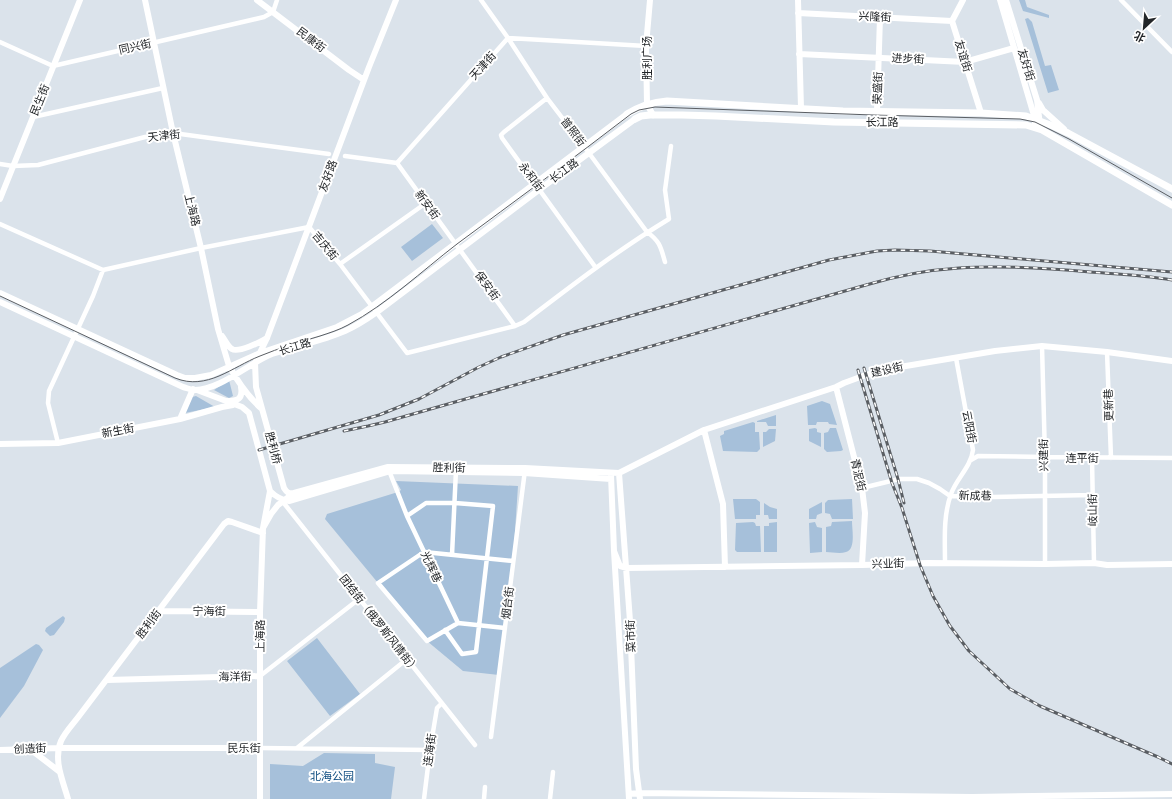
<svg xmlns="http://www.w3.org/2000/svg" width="1172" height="799" font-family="Roboto,'Noto Sans SC',sans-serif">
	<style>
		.green { fill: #a6c0da }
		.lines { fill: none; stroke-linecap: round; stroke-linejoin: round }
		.street { stroke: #fff; stroke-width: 4.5 }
		.secondary { stroke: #fff; stroke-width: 6 }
		.primary { stroke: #fff; stroke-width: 7 }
		.tram { stroke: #5a5e63; stroke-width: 1 }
		.rail-casing { stroke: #5a5e63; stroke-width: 3 }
		.rail { stroke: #fff; stroke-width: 1.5; stroke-dasharray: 4.5; stroke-linecap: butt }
		.labels { text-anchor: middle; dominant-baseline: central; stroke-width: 4; stroke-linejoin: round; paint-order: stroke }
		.street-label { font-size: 11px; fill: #232629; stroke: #fff }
		.park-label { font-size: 11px; fill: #0f4d80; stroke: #fff }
	</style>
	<rect width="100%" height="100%" fill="#dbe3eb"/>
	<!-- green -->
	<path class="green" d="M1019 0H1025L1027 7 1049 15V18L1023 11Z
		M1028 18 1032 22 1045 66 1051 65 1059 90 1048 93 1025 19Z
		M432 224 443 238 412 261 401 247Z
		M229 380 233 396 229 398 214 390Z
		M196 396 215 407 185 413 192 397Z
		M822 401 830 404 837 425 829 424 828 422H817L816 425H808L807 406Z
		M776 415V426H768L766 422H757V421Z
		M753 422 755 423V432H759L760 449 757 452 723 451 720 436 724 434V431Z
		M815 428 817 429V432L821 433V447L809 441V429Z
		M830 428H836L843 450 841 451 827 452 824 449V433L828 432Z
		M769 429H776L775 441 763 447V432H766Z
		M396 481 518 486 513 561 499 675 463 671 427 641 378 583 325 519 327 514 398 492 401 490Z
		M733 499H756L760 502V515H756V519H735Z
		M852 499 853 519H832L830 514 825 513V503L828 500Z
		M822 502V513L817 515 816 519H809V509Z
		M764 503 770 507 777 509V519H769L768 515H764Z
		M852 521C852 530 856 549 846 552 840 554 832 552 826 552V527L831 526 832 522Z
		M753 522 755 523 756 526H760L761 552H737L735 550 736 523Z
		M777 522V552H764V526H769V523Z
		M815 522 817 527 822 528V552L810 553 809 523Z
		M63 616 65 618 64 622 54 635 50 636 45 631 46 628Z
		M317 638 360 694 330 716 287 661Z
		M36 644 39 645 43 650 24 686 0 718V668Z
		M324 753 375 754V763L395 767 391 799H270V764L303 766Z"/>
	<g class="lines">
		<!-- street -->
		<path class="street" d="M481 0 508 38 547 98 586 149 647 232C660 241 661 248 665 262
			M1121 0 1172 52
			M0 42 53 66 264 17 273 12 277 0
			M547 98 504 132 501 135 502 138 596 268
			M33 117 163 88
			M345 156 397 163
			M397 163 508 38 646 46
			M397 163 515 326
			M0 164 13 166 38 165 145 137 173 133 329 154
			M0 224 103 270 201 248 309 227 340 264 407 353 515 326 524 322C571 286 618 250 669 219L665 190 671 146
			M340 264 426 203
			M1042 346 1045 457V564
			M1107 352 1111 458
			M58 443 48 403 49 391 93 296 103 270
			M1092 458 1094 563
			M971 460 978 456 1045 457 1172 458
			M388 468 407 516 458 623
			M862 488 899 479H917L929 483 940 489 950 496 994 497 1092 495
			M283 502 475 745
			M407 516 426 503H455L493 506 476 652 462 654 445 630
			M452 555 456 470
			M945 563C945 540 943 516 951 494 956 479 971 467 973 450L956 358
			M458 623 427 641 378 583 424 552 513 561
			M458 623 505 628
			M260 676 359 599
			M491 737 525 470
			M260 748 430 750
			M297 748 407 659
			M424 799 430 750 437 708 442 703
			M484 799 485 787
			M550 799 553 772"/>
		<!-- secondary -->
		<path class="secondary" d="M145 0 173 133 201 248 218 329 229 366C238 382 248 397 262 409
			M257 0 349 70 364 80
			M650 0 646 46 647 104 653 115
			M798 0 801 108
			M963 0 952 21 981 113
			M1000 0 1035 119V123
			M1006 0 1037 100 1040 125
			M798 13 952 21
			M799 54 965 62 1014 48
			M1039 103 1043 110 1064 129
			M877 111 880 17
			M0 199 80 0
			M0 293 177 375 185 378H195L211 375 260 353 337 327 362 314 627 114
			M0 302 183 387C187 388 191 390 195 390 220 390 249 363 272 354 296 346 322 341 345 331 356 326 367 319 377 312L540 189 635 119
			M222 336C225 340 228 347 232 349 238 353 261 342 267 338
			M836 387 862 488 865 513 862 565
			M197 390 242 407 249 413 270 491 263 528 260 612V799
			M227 401C238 401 243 399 241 387
			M180 419 193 389
			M704 430 723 504 725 567
			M0 444 58 443 180 419 222 407 233 405
			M619 473 630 621 636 769 640 799
			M611 475 614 551 629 799
			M270 491C276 497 281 500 289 501L390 471 524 473 611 479
			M294 493C289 494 287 493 284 488L256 387 255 363 267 338 369 67 396 0
			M263 528 271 514 278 505 294 493 388 467 525 468 619 473 704 430 836 387 844 383 863 376 888 369 995 351 1042 346 1107 352 1172 361
			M614 551 620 566 627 568 862 565 928 563 1045 564 1094 563 1107 565 1172 564
			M159 611 260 612
			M107 680 260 676
			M30 749 60 772
			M0 750 59 748H260
			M629 794 639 793 972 797 1172 794
			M68 799C63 781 53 760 61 741 65 732 73 724 79 716L224 524 228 521 232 522 263 533"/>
		<!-- primary -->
		<path class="primary" d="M627 114C640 106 652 102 667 101L843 111 981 113 1026 116 1053 126 1068 133 1172 189
			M635 119 641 116 650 115H682L716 116 834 122 1026 125 1042 130 1172 205"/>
		<!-- tram -->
		<path class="tram" d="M0 296 175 378C207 391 232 367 260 356 279 348 300 342 320 336 329 333 339 330 348 325 387 304 422 271 457 244 515 201 574 158 631 114L639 110 655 107 873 115 1020 119 1035 122 1069 139 1172 198"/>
		<!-- rail casing -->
		<g class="rail-casing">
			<path id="rail" d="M864 368 898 479 904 503
				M858 370 892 483 902 508 920 565 933 596 950 626 969 651 1010 689 1040 706 1158 757 1172 764
				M344 431 368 426 385 422 866 285C896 276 927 270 959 268 1002 265 1046 268 1090 272 1117 274 1145 275 1172 280
				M259 450 379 415 419 399 479 367 501 357 563 335 829 260 877 251 895 250 930 251 1172 272"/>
		</g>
		<!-- rail -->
		<use href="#rail" class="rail"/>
	</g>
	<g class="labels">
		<!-- street labels -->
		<g class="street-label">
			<text transform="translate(875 17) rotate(3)">兴隆街</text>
			<text transform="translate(311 40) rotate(37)">民康街</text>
			<text transform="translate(135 47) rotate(-13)">同兴街</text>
			<text transform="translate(963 56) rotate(73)">友谊街</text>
			<text transform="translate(647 58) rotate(-90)">胜利广场</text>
			<text transform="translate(908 59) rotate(3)">进步街</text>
			<text transform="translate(1026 65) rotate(73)">友好街</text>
			<text transform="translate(483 66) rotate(-48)">天津街</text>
			<text transform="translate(878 88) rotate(-88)">荣盛街</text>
			<text transform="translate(40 100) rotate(-68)">民生街</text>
			<text x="882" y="122">长江路</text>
			<text transform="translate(573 132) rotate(53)">普照街</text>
			<text transform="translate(164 136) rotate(-6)">天津街</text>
			<text transform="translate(564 171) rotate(-36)">长江路</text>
			<text transform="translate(328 176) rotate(-70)">友好路</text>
			<text transform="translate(531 177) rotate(53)">永和街</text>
			<text transform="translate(427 205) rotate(54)">新安街</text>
			<text transform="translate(192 210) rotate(76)">上海路</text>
			<text transform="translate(325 246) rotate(50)">吉庆街</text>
			<text transform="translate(487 286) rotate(54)">保安街</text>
			<text transform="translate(295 347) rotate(-17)">长江路</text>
			<text transform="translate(887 370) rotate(-13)">建设街</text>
			<text transform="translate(1109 405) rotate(-92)">更新巷</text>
			<text transform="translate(969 427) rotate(79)">云阳街</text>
			<text transform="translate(118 431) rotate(-11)">新生街</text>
			<text transform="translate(273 448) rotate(75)">胜利桥</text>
			<text transform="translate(1044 455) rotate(-91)">兴建街</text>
			<text x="1082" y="458">连平街</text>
			<text transform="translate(449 468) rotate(1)">胜利街</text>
			<text transform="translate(858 475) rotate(77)">青泥街</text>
			<text transform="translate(975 496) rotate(1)">新成巷</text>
			<text transform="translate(1093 510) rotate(-91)">岐山街</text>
			<text transform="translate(888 564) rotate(-2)">兴业街</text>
			<text transform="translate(431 567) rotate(65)">光辉巷</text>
			<text transform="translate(508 603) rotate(-83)">烟台街</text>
			<text x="209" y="611">宁海街</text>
			<text transform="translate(149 624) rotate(-53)">胜利街</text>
			<text transform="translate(379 624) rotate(52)">团结街（俄罗斯风情街）</text>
			<text transform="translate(260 636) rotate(-90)">上海路</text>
			<text transform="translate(631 636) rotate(-92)">菜市街</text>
			<text transform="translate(235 677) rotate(-1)">海洋街</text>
			<text x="244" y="748">民乐街</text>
			<text transform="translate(30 749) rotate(-2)">创造街</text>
			<text transform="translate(430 750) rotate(-82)">连海街</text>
		</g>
		<!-- park labels -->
		<g class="park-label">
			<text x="332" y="776">北海公园</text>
		</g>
	</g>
	<!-- north arrow -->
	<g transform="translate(1144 28) rotate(206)" stroke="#ffffff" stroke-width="3" paint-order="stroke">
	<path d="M0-3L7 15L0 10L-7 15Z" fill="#232629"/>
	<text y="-6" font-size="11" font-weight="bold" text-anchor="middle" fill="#232629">北</text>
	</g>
</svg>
